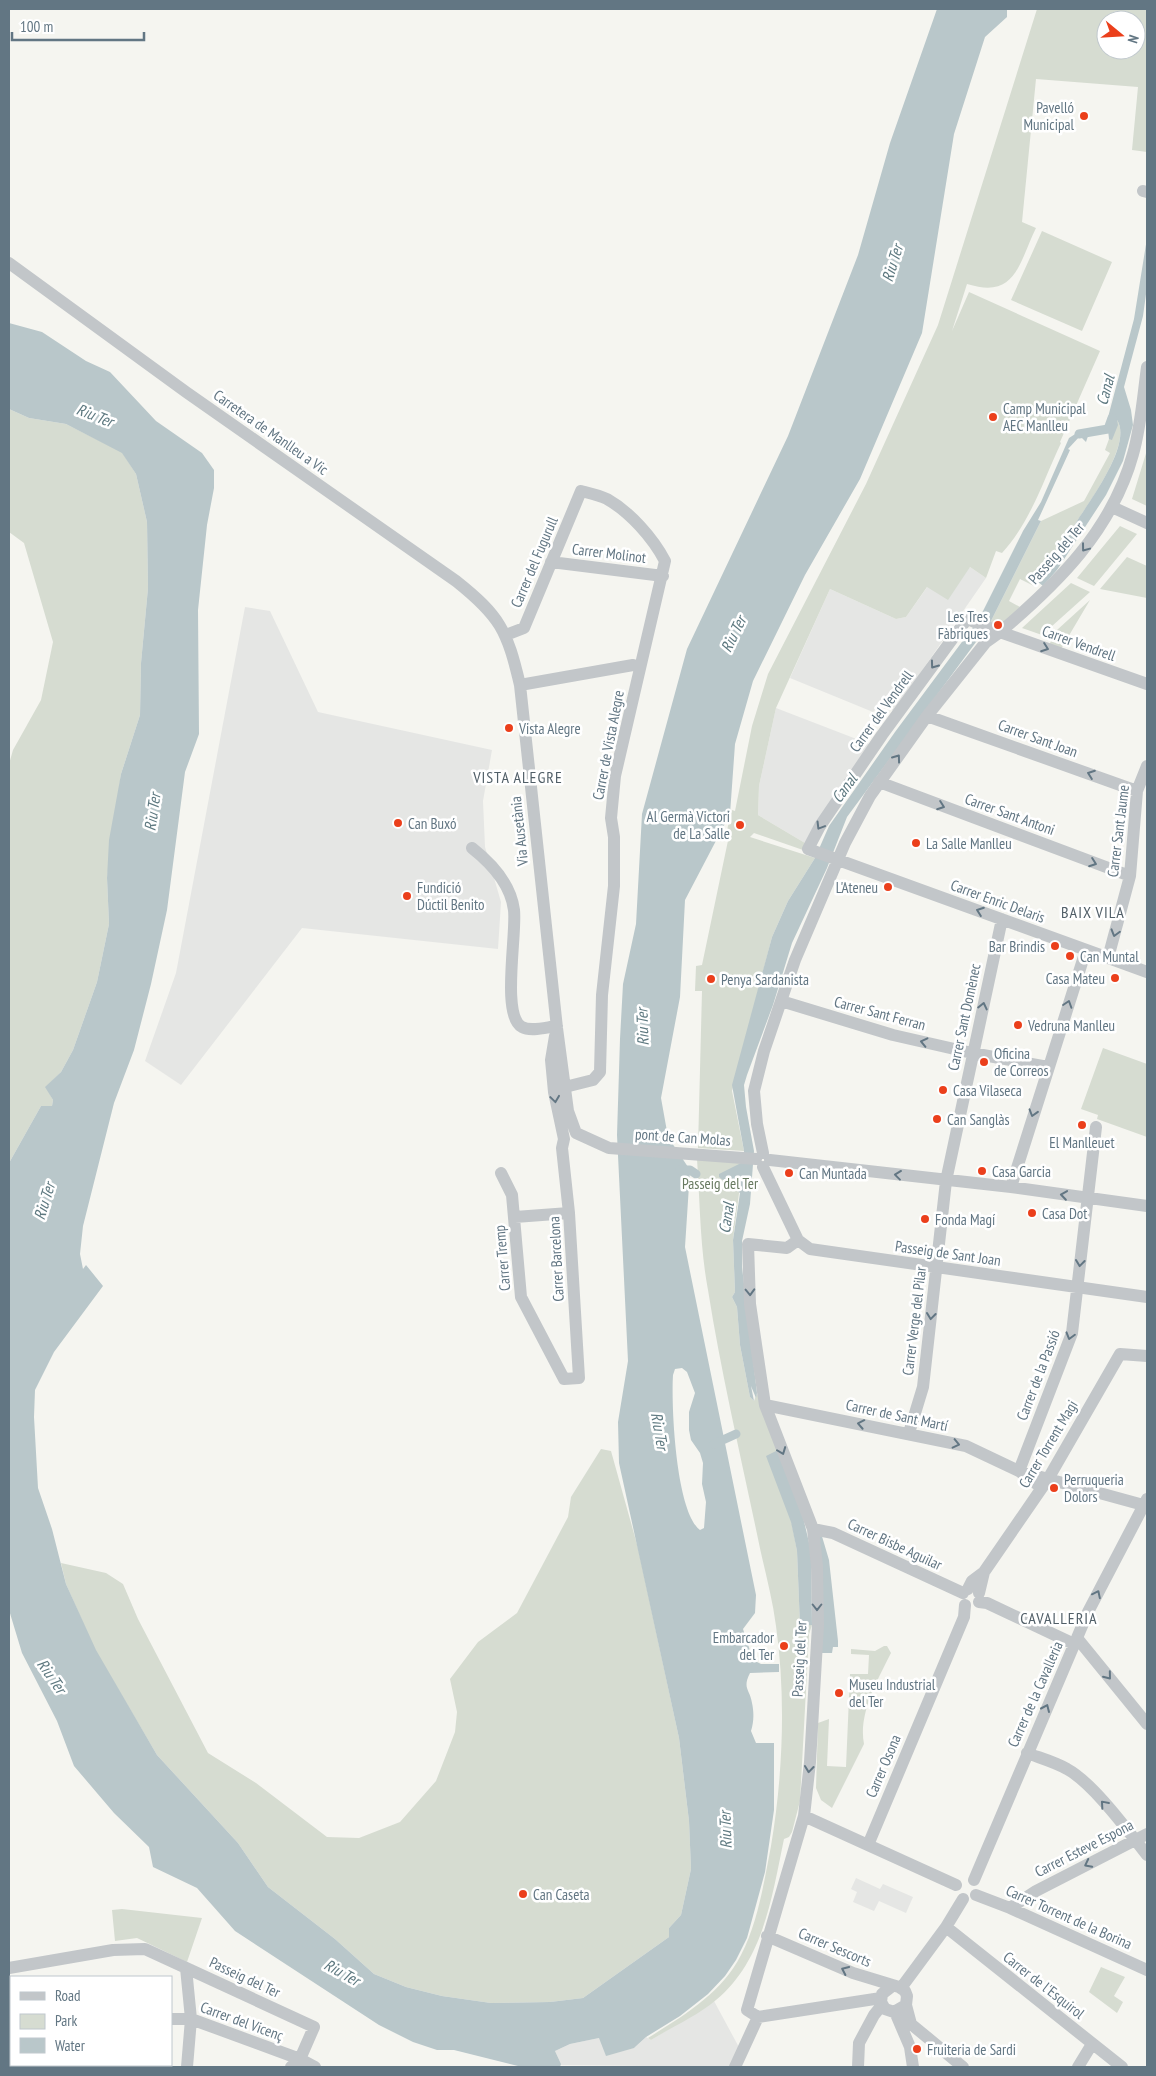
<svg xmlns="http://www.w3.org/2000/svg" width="1156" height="2076" font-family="'PT Sans Narrow',sans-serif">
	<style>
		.built { fill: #e5e6e4 }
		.green { fill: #d6dcd1; fill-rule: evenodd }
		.water { fill: #b9c7ca; fill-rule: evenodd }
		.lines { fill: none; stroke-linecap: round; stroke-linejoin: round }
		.canal { stroke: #b9c7ca; stroke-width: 9 }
		.minor { stroke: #c2c6c9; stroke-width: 12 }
		.oneway { stroke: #627683 }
		.poi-dot { fill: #eb3f1b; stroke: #fff; stroke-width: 2 }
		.labels { text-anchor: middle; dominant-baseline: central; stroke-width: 5; stroke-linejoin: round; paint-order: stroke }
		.poi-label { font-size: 15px; fill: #627683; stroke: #fff; text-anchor: start }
		.street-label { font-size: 15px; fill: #627683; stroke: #fff }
		.park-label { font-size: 15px; fill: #687a61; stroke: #fff }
		.water-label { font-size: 16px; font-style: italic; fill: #5e7980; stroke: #fff }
		.neighbourhood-label { font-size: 16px; letter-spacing: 1px; fill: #515f68; stroke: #fff }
	</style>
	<rect width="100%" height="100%" fill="#f5f5f0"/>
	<!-- built -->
	<path class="built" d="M970 567 986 578 894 711 880 705 873 712 790 678 830 589 896 619 906 617 928 586Z
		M245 607 270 611 318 712 492 750 483 801 485 847 501 902 498 949 302 928 181 1085 145 1061 176 973Z
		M776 708 872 745 805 843 758 815 759 786Z
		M856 1878 880 1889 883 1884 913 1897 906 1913 879 1901 874 1911 853 1902 857 1892 851 1889Z
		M714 2001 741 2051 732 2067 559 2065 561 2064 555 2051 570 2044 599 2038 634 2048 646 2037 651 2040Z"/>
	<!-- green -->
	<path class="green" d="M1037 9H1147V152L1132 150 1138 87 1036 79 1022 222 1036 228C1018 265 1016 299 967 284L952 331 969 292 1100 351 1060 442 1061 443C1044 479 1030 523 1002 553L996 551 986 578 970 567 948 600 927 587 906 617 896 619 830 589 776 708 759 786 758 815 805 843 803 850 754 833 750 837 815 858 788 901 772 937 732 1091 744 1151 698 1148 702 991H695L696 966 702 965 730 831 727 830 732 810 735 811 752 726 768 674 866 484 938 325ZM1106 20H1136V50H1106Z
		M1042 231 1112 262 1082 331 1011 300Z
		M9 409 29 418 66 424 122 452 136 474 147 522 148 588 141 663 140 715 121 774 107 878 109 924 97 982 73 1050 61 1072 46 1087 53 1100 52 1106H41L9 1163V764L13 750 41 700 53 642 24 543 9 532Z
		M1117 420C1133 443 1088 504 1075 524 1067 537 1059 553 1048 563L1051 568 1034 586 1020 579 1009 601 1020 607 999 627 990 623 1041 521 1084 501 1110 453 1105 450 1109 439H1112Z
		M1147 450V506L1132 499Z
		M1120 526 1137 534 1094 586 1077 578Z
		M1127 557 1147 566V598L1100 589Z
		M1071 583 1090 592 1042 635 1022 628Z
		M1090 600 1061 649 1049 645 1057 630Z
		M1103 1048 1147 1064V1137L1097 1119 1098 1115 1081 1109Z
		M697 1159 743 1162 733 1240 735 1292 732 1297 737 1307 740 1345 750 1397 754 1401 757 1393 778 1450 797 1551 800 1625H812L809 1634 800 1801 792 1832 789 1837 784 1839C772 1896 764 1960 716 2000 697 2016 672 2027 651 2040L648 2038C683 2016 722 1993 741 1955 758 1922 764 1882 771 1846 783 1775 786 1697 776 1626 772 1595 763 1565 757 1534 740 1453 721 1372 708 1290 700 1248 700 1202 697 1159Z
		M601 1449 611 1451 638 1548 679 1738 689 1821 691 1869 681 1915 669 1928V1937L583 1998 550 2002 491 2003 442 1996 406 1987 374 1974 335 1939 268 1887 238 1843 157 1755 95 1650 66 1584 61 1563 106 1573 123 1584 138 1619 208 1753 256 1783 327 1837 359 1838 400 1822 436 1781 455 1732 457 1712 450 1679 478 1642 517 1613 568 1517 571 1497Z
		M884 1646H887L891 1653C878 1679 858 1714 864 1744L832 1808 821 1800 816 1788 818 1723 829 1719 827 1766 846 1767 850 1674H868L869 1655 851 1654V1649L875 1651Z
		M122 1909 202 1918 187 1962 137 1938 115 1941 112 1910Z
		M1101 1967 1125 1977 1114 1996 1123 2002 1117 2013 1089 1992Z"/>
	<!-- water -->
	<path class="water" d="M937 9H1007V17L985 37 954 134 922 333 860 479 805 575 753 681 735 744 730 814 685 900 680 997 661 1098 668 1137 690 1170 685 1247 756 1595 755 1613 743 1629 753 1660 761 1664H779V1672L750 1673C742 1689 750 1689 752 1703 754 1712 754 1722 751 1731L756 1743H774V1810L765 1872 747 1938 736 1960 725 1976 708 1994 680 2016 646 2037 634 2048 606 2056 599 2038 570 2044 555 2051 561 2064 560 2067H522L454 2050H437L413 2042 379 2025 235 1931 197 1888 153 1867 149 1847 114 1813 74 1766 57 1721 22 1653 9 1610V1163L41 1106H52L53 1100 45 1087 61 1072 73 1050 97 982 109 924 107 878 109 840 121 774 140 715 141 663 148 588 147 522 136 474 122 453 66 424 29 418 9 409V323L42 332 86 361 110 372 156 421 202 453 214 470V488L207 525 198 610 199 734 185 772 167 910 151 984 134 1050 114 1103 83 1226 80 1254 83 1269 86 1265 103 1286 54 1352 35 1390 34 1417 38 1488 52 1529 66 1584 96 1650 157 1755 238 1843 268 1887 335 1939 374 1974 406 1987 442 1996 491 2003 550 2002 583 1998 669 1937V1928L681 1915 691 1869 689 1821 679 1738 619 1463 618 1422 628 1361 617 1135 620 1039 623 984 636 924 642 814 687 649 788 436 858 255 890 143ZM682 1368 687 1372 695 1393 689 1412V1430L691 1440 700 1453 703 1463 702 1484 706 1502 704 1528 700 1530C676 1512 671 1406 673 1375L675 1369Z
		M1147 238V287L1143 316 1124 387 1131 410 1133 425 1123 461 1106 495 1057 570 1043 586 1038 582 1051 568 1046 566 1048 563C1059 553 1067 537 1075 524 1088 503 1133 444 1117 420L1118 425 1112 440 1109 439 1107 421 1134 319Z
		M1083 429 1089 433 1086 442 1080 436 1068 449 1070 450 1038 520 1041 521 990 623 847 817 827 868 792 943 773 1005 747 1075 744 1085 746 1107 754 1151 750 1204 742 1241V1267L757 1393 756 1398 751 1386 754 1401 750 1397 740 1345 737 1307 732 1297 735 1292 733 1240 740 1193 719 1177V1174L743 1162 744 1151 732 1085 772 937 788 901 815 858 829 826 895 732 979 619 1023 531 1041 502 1069 438Z
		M778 1450 803 1517 811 1551 812 1625 800 1626 797 1551 791 1522 766 1456Z
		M821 1533 829 1560 838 1641V1647H833L832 1653H822L817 1534Z"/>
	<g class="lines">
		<!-- canal -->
		<path class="canal" d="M1079 434 1108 429 1112 418
			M680 1170H690L696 1174
			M714 1444 736 1434"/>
		<!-- minor -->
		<path class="minor" d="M1143 191 1147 192
			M9 263 186 392 456 581C500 616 507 630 520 685L557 1028 568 1111 576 1133
			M1147 367C1143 396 1141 426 1133 454 1112 530 1058 583 1000 632L967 619 882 735 820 826 808 849 1147 972
			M1112 507 1147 523
			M551 562 663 576
			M506 635 524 628 581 491C589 493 599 495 607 499 630 512 653 538 665 561L615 776 611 818 614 837V886L602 995 600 1072 593 1080 565 1087
			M520 685 633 665
			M927 716 1137 791
			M879 782 1130 876
			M472 848C491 863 511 885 514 910 517 933 501 1016 522 1027 531 1032 547 1027 557 1026
			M1108 958 1130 876 1137 791 1147 766
			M781 1001 893 1035 972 1053 1048 1067
			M555 1036 551 1060 554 1092 564 1139
			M576 1133 609 1148 756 1159
			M763 1153 757 1124 754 1091 764 1051 795 960 845 843 870 796 927 716 986 642 1000 632 1147 684
			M770 1160 1011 1187 1147 1206
			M763 1167 798 1240 810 1249 1147 1297
			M501 1173 512 1195 521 1297 564 1379 579 1378 569 1213 562 1148 564 1139
			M1011 1187 1086 950
			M515 1217 569 1213
			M765 1405 966 1446 1019 1471 1147 1506
			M909 1433 923 1387 946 1181 1002 919
			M1042 1488 1019 1471 1072 1333 1096 1127
			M813 1529 833 1533 963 1593
			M968 1589 972 1581 984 1572 1048 1479 1120 1354 1147 1356
			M979 1593 984 1572
			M979 1602 987 1603 1074 1644
			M1077 1638 1147 1724
			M1027 1753C1040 1758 1055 1762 1067 1769 1093 1783 1128 1831 1147 1855
			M804 1816 956 1885
			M868 1845 964 1617 965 1605
			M974 1880 1088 1612 1147 1499
			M976 1895 1010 1908 1147 1970
			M1010 1908 1036 1891 1147 1834
			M946 1927 1122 2067
			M767 1936 853 1973 899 1987 905 1991 907 1996 906 2005 894 2012 885 2009 881 2002 882 1994 891 1987
			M9 1968 113 1950 145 1949 314 2027 300 2059 291 2067
			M186 1968 191 2019 187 2067
			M901 1988 946 1927 963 1899
			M9 1991 11 1993
			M906 2005 911 2024 963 2067
			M895 2012 910 2047 913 2067
			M758 2017 881 1998
			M171 2019H191L300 2059 315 2067
			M9 2058 11 2054
			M43 2067V2065
			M110 2067V2065
			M735 2067 758 2017 747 2010 804 1816 810 1762 818 1625 817 1566 813 1529 765 1405 750 1304 748 1244 787 1248 798 1240
			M858 2067 859 2043 874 2015 882 2005
			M1078 2067 1092 2044"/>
	</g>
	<!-- one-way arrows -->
	<defs><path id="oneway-chevron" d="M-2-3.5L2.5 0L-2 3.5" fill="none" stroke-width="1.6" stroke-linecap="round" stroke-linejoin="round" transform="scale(1.25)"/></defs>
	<g class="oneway">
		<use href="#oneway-chevron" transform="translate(1085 548) rotate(127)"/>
		<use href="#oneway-chevron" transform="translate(1045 648) rotate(20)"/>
		<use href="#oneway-chevron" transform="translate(934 665) rotate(126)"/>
		<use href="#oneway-chevron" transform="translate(897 758) rotate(-54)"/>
		<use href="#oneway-chevron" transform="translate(1091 774) rotate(-160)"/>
		<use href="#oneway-chevron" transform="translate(941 806) rotate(20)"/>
		<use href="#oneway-chevron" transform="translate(820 826) rotate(121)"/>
		<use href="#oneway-chevron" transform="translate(1093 863) rotate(20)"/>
		<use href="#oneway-chevron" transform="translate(980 911) rotate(-160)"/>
		<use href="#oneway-chevron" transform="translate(1115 933) rotate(106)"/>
		<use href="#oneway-chevron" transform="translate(1068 1004) rotate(-72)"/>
		<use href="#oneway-chevron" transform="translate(983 1006) rotate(-77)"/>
		<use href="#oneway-chevron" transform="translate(924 1042) rotate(-167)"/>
		<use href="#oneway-chevron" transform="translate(555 1099) rotate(82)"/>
		<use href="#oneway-chevron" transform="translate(1033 1113) rotate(107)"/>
		<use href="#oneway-chevron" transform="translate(898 1175) rotate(-173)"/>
		<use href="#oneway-chevron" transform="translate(1064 1195) rotate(-172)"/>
		<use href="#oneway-chevron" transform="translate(1080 1263) rotate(97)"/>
		<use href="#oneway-chevron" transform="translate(750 1292) rotate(88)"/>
		<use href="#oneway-chevron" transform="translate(931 1316) rotate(97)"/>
		<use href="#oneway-chevron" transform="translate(1070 1336) rotate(106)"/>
		<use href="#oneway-chevron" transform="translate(861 1424) rotate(-169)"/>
		<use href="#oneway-chevron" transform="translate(956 1444) rotate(13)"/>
		<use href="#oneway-chevron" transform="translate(782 1451) rotate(69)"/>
		<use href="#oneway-chevron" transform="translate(1097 1594) rotate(-64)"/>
		<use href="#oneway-chevron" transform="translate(817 1607) rotate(90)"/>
		<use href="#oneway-chevron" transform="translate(1108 1676) rotate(51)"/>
		<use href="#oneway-chevron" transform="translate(1046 1708) rotate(-66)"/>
		<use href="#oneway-chevron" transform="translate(809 1769) rotate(96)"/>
		<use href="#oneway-chevron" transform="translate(1104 1804) rotate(-131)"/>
		<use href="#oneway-chevron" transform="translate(1088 1864) rotate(153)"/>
		<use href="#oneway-chevron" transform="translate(845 1970) rotate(-155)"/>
	</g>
	<!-- markers -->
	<g class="poi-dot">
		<circle cx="1084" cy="116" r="5"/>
		<circle cx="993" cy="417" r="5"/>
		<circle cx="998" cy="625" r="5"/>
		<circle cx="509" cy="728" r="5"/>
		<circle cx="398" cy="823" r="5"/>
		<circle cx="740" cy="825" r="5"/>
		<circle cx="916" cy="843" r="5"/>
		<circle cx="888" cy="887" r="5"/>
		<circle cx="407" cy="896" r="5"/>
		<circle cx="1055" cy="946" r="5"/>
		<circle cx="1070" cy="956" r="5"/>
		<circle cx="1115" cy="978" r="5"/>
		<circle cx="711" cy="979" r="5"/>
		<circle cx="1018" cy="1025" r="5"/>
		<circle cx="984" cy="1062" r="5"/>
		<circle cx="943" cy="1090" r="5"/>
		<circle cx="937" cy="1119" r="5"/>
		<circle cx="1082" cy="1125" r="5"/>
		<circle cx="982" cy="1171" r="5"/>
		<circle cx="789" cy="1173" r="5"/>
		<circle cx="1032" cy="1213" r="5"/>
		<circle cx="925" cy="1219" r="5"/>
		<circle cx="1054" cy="1488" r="5"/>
		<circle cx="784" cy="1646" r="5"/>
		<circle cx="839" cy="1693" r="5"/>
		<circle cx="523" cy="1894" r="5"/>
		<circle cx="917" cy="2049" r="5"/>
	</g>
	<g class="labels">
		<!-- poi labels -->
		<g class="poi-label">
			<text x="1074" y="107" text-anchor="end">Pavelló<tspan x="1074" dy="17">Municipal</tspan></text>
			<text x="1003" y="408">Camp Municipal<tspan x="1003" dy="17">AEC Manlleu</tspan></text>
			<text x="988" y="616" text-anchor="end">Les Tres<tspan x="988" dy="17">Fàbriques</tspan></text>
			<text x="519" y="728">Vista Alegre</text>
			<text x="730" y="816" text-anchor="end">Al Germà Victori<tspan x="730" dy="17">de La Salle</tspan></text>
			<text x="408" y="823">Can Buxó</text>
			<text x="926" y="843">La Salle Manlleu</text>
			<text x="417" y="887">Fundició<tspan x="417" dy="17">Dúctil Benito</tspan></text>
			<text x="878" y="887" text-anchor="end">L'Ateneu</text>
			<text x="1045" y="946" text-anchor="end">Bar Brindis</text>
			<text x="1080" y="956">Can Muntal</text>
			<text x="1105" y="978" text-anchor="end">Casa Mateu</text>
			<text x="721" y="979">Penya Sardanista</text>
			<text x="1028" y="1025">Vedruna Manlleu</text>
			<text x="994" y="1053">Oficina<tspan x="994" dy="17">de Correos</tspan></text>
			<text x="953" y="1090">Casa Vilaseca</text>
			<text x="947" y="1119">Can Sanglàs</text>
			<text x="1082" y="1142" text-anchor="middle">El Manlleuet</text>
			<text x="992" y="1171">Casa Garcia</text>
			<text x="799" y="1173">Can Muntada</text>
			<text x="1042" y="1213">Casa Dot</text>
			<text x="935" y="1219">Fonda Magí</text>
			<text x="1064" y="1479">Perruqueria<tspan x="1064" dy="17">Dolors</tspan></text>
			<text x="774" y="1637" text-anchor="end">Embarcador<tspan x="774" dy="17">del Ter</tspan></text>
			<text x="849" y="1684">Museu Industrial<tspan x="849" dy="17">del Ter</tspan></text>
			<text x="533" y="1894">Can Caseta</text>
			<text x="927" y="2049">Fruiteria de Sardi</text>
		</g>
		<!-- street labels -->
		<g class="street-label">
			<text transform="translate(271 432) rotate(35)">Carretera de Manlleu a Vic</text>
			<text transform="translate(609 553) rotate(7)">Carrer Molinot</text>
			<text transform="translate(1056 553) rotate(-49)">Passeig del Ter</text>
			<text transform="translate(534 562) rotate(-67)">Carrer del Fugurull</text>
			<text transform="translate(1079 643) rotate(20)">Carrer Vendrell</text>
			<text transform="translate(881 711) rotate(-54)">Carrer del Vendrell</text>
			<text transform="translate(1038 738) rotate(20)">Carrer Sant Joan</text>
			<text transform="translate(608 745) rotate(-79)">Carrer de Vista Alegre</text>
			<text transform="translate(1010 814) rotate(20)">Carrer Sant Antoni</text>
			<text transform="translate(519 831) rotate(-96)">Via Ausetània</text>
			<text transform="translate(1118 831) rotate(-83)">Carrer Sant Jaume</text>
			<text transform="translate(998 901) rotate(20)">Carrer Enric Delaris</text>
			<text transform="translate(880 1013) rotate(15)">Carrer Sant Ferran</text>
			<text transform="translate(964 1017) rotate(-78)">Carrer Sant Domènec</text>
			<text transform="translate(683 1137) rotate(4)">pont de Can Molas</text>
			<text transform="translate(948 1253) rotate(8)">Passeig de Sant Joan</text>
			<text transform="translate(502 1258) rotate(-95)">Carrer Tremp</text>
			<text transform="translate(556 1259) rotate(-93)">Carrer Barcelona</text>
			<text transform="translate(914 1321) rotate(-83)">Carrer Verge del Pilar</text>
			<text transform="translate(1038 1375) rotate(-69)">Carrer de la Passió</text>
			<text transform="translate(897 1415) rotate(12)">Carrer de Sant Martí</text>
			<text transform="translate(1048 1444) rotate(-59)">Carrer Torrent Magi</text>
			<text transform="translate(895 1544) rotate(25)">Carrer Bisbe Aguilar</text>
			<text transform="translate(799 1659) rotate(-87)">Passeig del Ter</text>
			<text transform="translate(1035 1694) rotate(-66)">Carrer de la Cavalleria</text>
			<text transform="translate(883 1766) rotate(-67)">Carrer Osona</text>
			<text transform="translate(1084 1848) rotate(-27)">Carrer Esteve Espona</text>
			<text transform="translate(1069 1917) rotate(24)">Carrer Torrent de la Borina</text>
			<text transform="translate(835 1947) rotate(23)">Carrer Sescorts</text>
			<text transform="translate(245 1977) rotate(25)">Passeig del Ter</text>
			<text transform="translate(1044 1985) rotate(38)">Carrer de l'Esquirol</text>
			<text transform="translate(242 2021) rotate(20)">Carrer del Vicenç</text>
		</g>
		<!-- park labels -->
		<g class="park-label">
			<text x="720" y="1183">Passeig del Ter</text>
		</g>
		<!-- water labels -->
		<g class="water-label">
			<text transform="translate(892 263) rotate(-73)">Riu Ter</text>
			<text transform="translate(1105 390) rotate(-75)">Canal</text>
			<text transform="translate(95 415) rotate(21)">Riu Ter</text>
			<text transform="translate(733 634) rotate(-64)">Riu Ter</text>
			<text transform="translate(844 788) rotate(-54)">Canal</text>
			<text transform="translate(152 812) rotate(-82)">Riu Ter</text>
			<text transform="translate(642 1027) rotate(-92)">Riu Ter</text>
			<text transform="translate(44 1201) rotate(-73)">Riu Ter</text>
			<text transform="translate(726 1218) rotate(-82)">Canal</text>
			<text transform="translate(660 1431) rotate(80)">Riu Ter</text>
			<text transform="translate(52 1676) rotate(55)">Riu Ter</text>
			<text transform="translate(725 1830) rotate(-92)">Riu Ter</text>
			<text transform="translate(342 1972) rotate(29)">Riu Ter</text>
		</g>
		<!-- neighbourhood labels -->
		<g class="neighbourhood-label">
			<text x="518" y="777">VISTA ALEGRE</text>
			<text x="1093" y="912">BAIX VILA</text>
			<text x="1059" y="1618">CAVALLERIA</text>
		</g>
	</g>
	<!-- border -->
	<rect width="1156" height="2076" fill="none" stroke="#627683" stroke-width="20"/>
	<!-- legend -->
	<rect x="10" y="1976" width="162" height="90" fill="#ffffff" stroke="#c0c8cd"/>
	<rect x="20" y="1992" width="25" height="8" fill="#c2c6c9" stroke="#c0c8cd"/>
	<text x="55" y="2001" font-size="15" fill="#627683">Road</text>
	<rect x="20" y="2014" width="25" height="15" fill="#d6dcd1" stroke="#c0c8cd"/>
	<text x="55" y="2026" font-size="15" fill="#627683">Park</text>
	<rect x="20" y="2038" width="25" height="15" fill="#b9c7ca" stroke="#c0c8cd"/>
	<text x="55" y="2051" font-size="15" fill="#627683">Water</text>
	<!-- north arrow -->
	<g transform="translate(1121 35) rotate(108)"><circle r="24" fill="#ffffff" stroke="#c0c8cd"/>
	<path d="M0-4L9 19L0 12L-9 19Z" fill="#eb3f1b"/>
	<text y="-8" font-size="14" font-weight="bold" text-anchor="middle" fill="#627683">N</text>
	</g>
	<!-- scale -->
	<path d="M12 32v8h132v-8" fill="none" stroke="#627683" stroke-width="2.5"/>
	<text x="20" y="32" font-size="15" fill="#627683" stroke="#ffffff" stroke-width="4" paint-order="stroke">100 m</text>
</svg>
